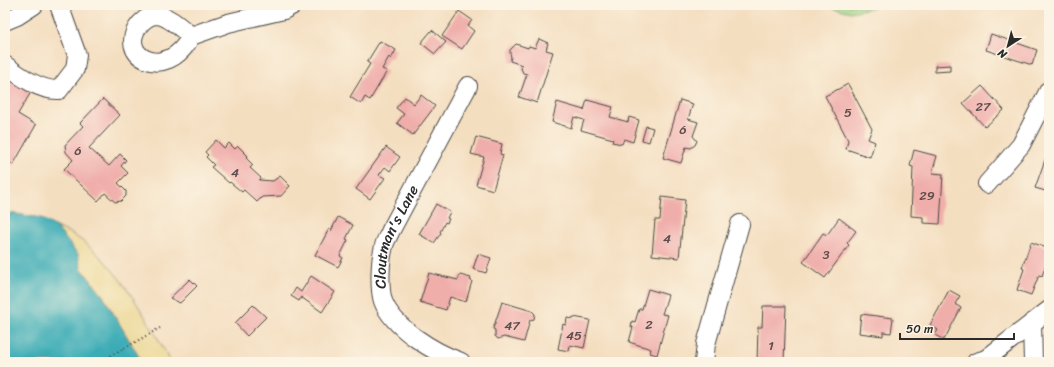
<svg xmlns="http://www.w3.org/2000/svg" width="1054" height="367" font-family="Sriracha,sans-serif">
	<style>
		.green { fill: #9cd283; stroke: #647e57 }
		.sand { fill: #eeda9e; stroke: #8c8264 }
		.water { fill: #3bacb6; stroke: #336c70 }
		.building { fill: #f0aeab }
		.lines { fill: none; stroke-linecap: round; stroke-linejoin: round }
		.minor-casing { stroke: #494641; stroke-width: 20 }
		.path { stroke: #494641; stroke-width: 2.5; stroke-dasharray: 1 3; stroke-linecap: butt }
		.minor { stroke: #fff; stroke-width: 18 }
		.labels { text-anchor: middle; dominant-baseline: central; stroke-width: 3; stroke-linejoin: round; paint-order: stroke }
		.number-label { font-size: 13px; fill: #5c4c4b }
		.street-label { font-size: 15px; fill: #2b2b2b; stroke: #fcf5e5 }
	</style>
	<rect width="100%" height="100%" fill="#fcf5e5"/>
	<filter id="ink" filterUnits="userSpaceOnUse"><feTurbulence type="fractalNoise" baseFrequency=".025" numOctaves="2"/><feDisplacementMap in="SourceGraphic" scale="8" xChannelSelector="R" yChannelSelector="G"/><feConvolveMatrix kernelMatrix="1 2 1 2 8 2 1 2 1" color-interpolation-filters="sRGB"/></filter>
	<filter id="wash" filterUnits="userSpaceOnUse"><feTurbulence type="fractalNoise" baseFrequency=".012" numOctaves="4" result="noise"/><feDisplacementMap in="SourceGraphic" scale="16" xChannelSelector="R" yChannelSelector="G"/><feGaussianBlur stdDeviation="0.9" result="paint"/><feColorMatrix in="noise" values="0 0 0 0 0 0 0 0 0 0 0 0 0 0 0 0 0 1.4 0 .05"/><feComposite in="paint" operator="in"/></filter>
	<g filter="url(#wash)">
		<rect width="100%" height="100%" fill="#f4dec0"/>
		<!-- green -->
		<path class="green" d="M823 5H886L851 12Z"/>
		<!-- sand -->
		<path class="sand" d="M56 227C62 230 69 232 75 236 117 263 147 319 171 362H142L103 296 81 268 77 254Z"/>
		<!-- water -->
		<path class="water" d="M5 212 41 218 56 227 78 254 81 268 103 296 142 362H5Z"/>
		<g id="blocks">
			<!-- building -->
			<path class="building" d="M459 11 472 20 468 26 474 31 462 49 442 36Z
				M432 30 446 42 435 54 421 43Z
				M991 34 1037 50 1032 65 986 50Z
				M539 39 548 43 546 50 553 52 537 103 519 97 527 74 523 73 521 68 522 65 510 61 511 57 510 53V50L516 44 528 48 529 46 535 48Z
				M380 41 396 50 391 59 389 57 382 69 387 71 370 100 365 97 361 104 350 97 370 64 367 62Z
				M950 65V71L935 72V66Z
				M12 81 31 92 18 114 36 125 13 165 5 160 6 146 5 145V93Z
				M848 84 872 129 868 139 875 142 870 157 846 149 848 140 825 96Z
				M982 86 1004 110 985 127 963 103Z
				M421 95 435 106 413 135 397 123 404 114 396 108 405 97 414 104Z
				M103 99 120 115 89 148 109 166 120 154 126 160 121 166 128 173 118 183 126 191V196L121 201 115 202 105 193 98 201 64 169 73 160 66 152 65 145 83 126 80 123Z
				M587 100 613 107 610 117 628 122 629 117 639 120 633 142 624 139 622 144 612 142 613 139 581 130 584 120 574 117 571 128 552 122 557 102 584 110Z
				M680 100 693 104 688 119 698 122 693 136 697 141 695 145 691 148 686 147 681 163 663 158Z
				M646 126 653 128 649 142 642 140Z
				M476 137 502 144 500 154 503 155 493 190 476 185 484 157 471 154Z
				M216 140 224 148 229 143 235 149 238 146 248 156 246 158 253 165 250 168 261 178 259 180 273 181 280 176 290 186 281 196 262 197 257 202 244 190 242 192 230 182 229 183 211 167 214 165 206 157 208 155 205 152Z
				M386 147 400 157 390 171 385 167 379 175 385 178 370 199 356 189Z
				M914 150 937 156 932 173 943 174 940 224 923 223V217L911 216 913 167 910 166Z
				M1046 157H1049V192L1035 188Z
				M662 197 685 200 679 258 652 255 655 220H660Z
				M436 204 450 212 447 218 449 219 447 223 445 222 440 232 441 233 434 243 419 234Z
				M338 217 353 225 346 239 348 240 340 256 343 258 338 267 315 255 329 229 331 231Z
				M839 218 856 231 847 243 849 245 825 278 803 262 823 233 827 235Z
				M1031 242 1049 249V256L1042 276 1039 275 1031 295 1017 290 1024 269 1022 268Z
				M478 254 491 258 486 273 473 269Z
				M429 273 458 280 460 275 471 278 470 280 472 281 466 302 450 297 446 310 420 302Z
				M311 276 335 292 322 312 301 297 299 301 291 296 296 288 301 292Z
				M190 279 197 286 180 303 170 298Z
				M648 289 668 295 662 314 668 315 657 355 650 353 651 349 629 342 633 327H631L632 321 635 322 639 309H642Z
				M949 290 960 296 955 304 961 308 944 340 935 335 938 330 930 325Z
				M502 302 532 311 535 314 534 319 530 320 524 342 504 337 498 339 495 336V330L493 329Z
				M253 305 266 317 247 336 235 323Z
				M763 306H786L784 362H757L758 327H762Z
				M861 314 893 318 891 333 883 332V336L859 333Z
				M573 317 590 320 584 348 570 345 569 351 558 349 563 324 566 325 567 318 572 319Z"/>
		</g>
	</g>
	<g filter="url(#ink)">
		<use href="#blocks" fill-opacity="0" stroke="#494641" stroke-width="1"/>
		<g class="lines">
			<!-- minor casing -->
			<g class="minor-casing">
				<g id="minor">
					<path d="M5 21 17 16 34 5"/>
					<path d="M191 36C182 29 169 16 157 15 151 15 145 19 141 23 113 54 166 85 191 36L228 23 284 10 293 5"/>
					<path d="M5 65C20 76 40 91 59 90L75 69 77 55 59 5"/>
					<path d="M987 184 1021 145 1049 90"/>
					<path d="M1032 323 1033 362"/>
					<path id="s1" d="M461 362C435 353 393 328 383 301 379 288 380 260 384 246 385 241 389 235 391 230L468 86"/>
					<path d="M704 362 706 344 740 224"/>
					<path d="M976 362 986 359 1049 310"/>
				</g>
			</g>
			<!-- path -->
			<path class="path" d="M100 362 160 328"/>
			<!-- minor -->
			<use href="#minor" class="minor"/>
		</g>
	</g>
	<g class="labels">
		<!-- number labels -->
		<g class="number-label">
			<text x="983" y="106">27</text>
			<text x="848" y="112">5</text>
			<text x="683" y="129">6</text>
			<text x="78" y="150">6</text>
			<text x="235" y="172">4</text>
			<text x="927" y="195">29</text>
			<text x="667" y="238">4</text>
			<text x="826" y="254">3</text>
			<text x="649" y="324">2</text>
			<text x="512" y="325">47</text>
			<text x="574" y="335">45</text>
			<text x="771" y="345">1</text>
		</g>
		<!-- street labels -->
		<g class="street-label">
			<text stroke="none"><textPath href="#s1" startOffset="169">Cloutman's Lane</textPath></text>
		</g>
	</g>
	<!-- margin -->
	<rect width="1054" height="367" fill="none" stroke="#fcf5e5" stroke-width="20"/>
	<!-- north arrow -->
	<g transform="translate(1008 46) rotate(216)" stroke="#fcf5e5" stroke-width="3" paint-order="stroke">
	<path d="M0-3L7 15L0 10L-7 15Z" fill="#2b2b2b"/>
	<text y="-6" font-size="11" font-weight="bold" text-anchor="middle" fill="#2b2b2b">N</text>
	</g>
	<!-- scale -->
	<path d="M900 333v6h114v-6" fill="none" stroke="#2b2b2b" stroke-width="2"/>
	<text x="906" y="333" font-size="12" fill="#2b2b2b" stroke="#fcf5e5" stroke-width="3" paint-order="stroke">50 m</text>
</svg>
